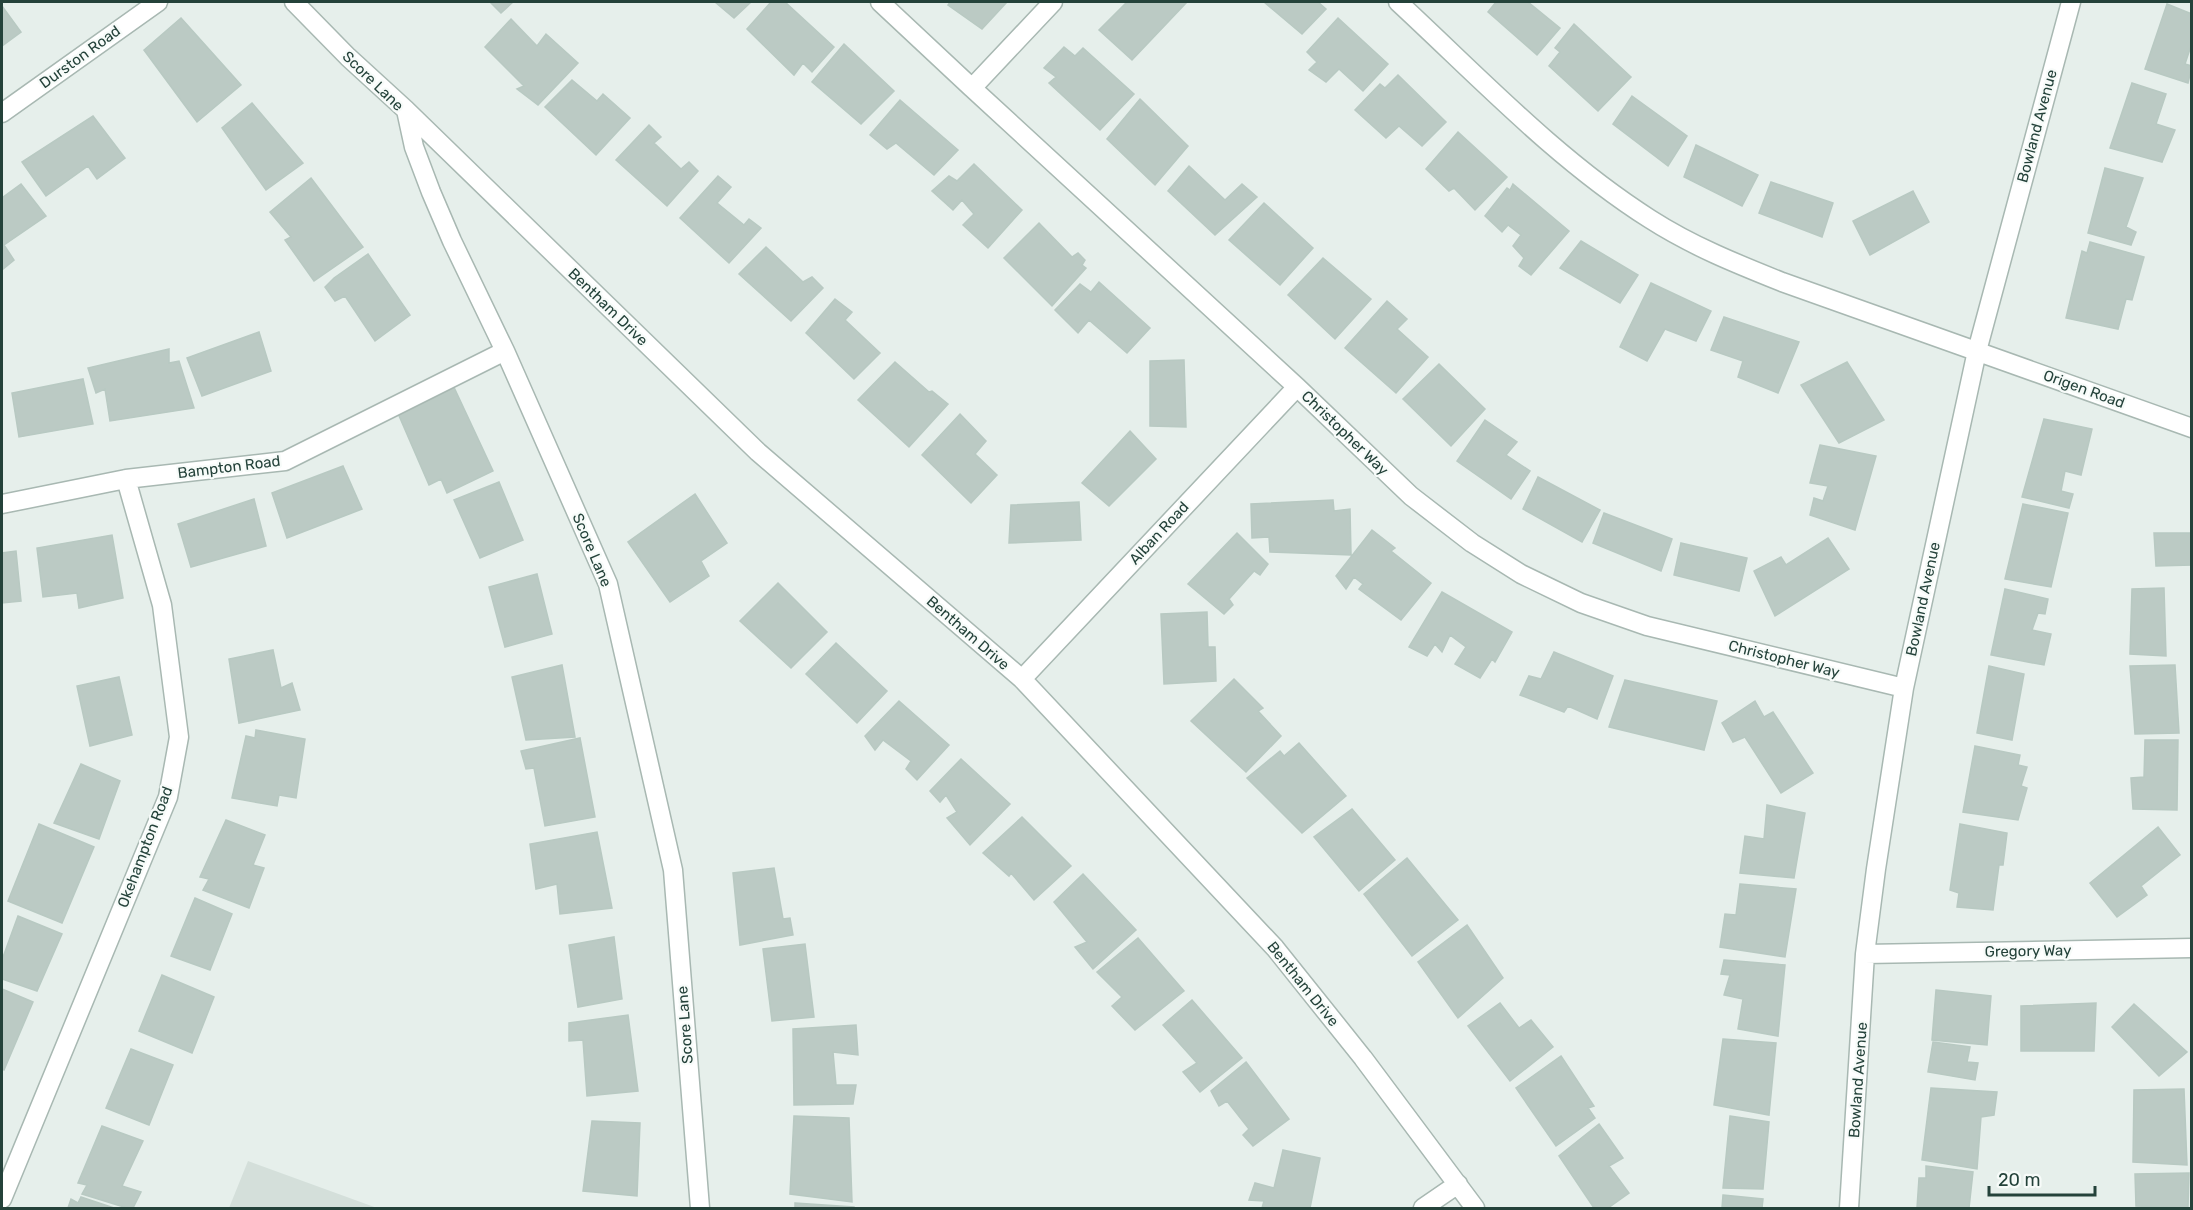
<svg xmlns="http://www.w3.org/2000/svg" width="2193" height="1210" font-family="Rubik,sans-serif">
	<style>
		.built { fill: #d4dfda }
		.building { fill: #bbcac4; stroke: #b8c9c2; stroke-width: 1.5 }
		.lines { fill: none; stroke-linecap: round; stroke-linejoin: round }
		.minor-casing { stroke: #a8b8b2; stroke-width: 21 }
		.minor { stroke: #fff; stroke-width: 18 }
		.labels { text-anchor: middle; dominant-baseline: central; stroke-width: 4.5; stroke-linejoin: round; paint-order: stroke }
		.street-label { font-size: 15px; fill: #24423a; stroke: #f7fbf9 }
	</style>
	<rect width="100%" height="100%" fill="#e6efeb"/>
	<!-- built -->
	<path class="built" d="M248 1161 377 1208H229Z"/>
	<!-- building -->
	<path class="building" d="M490 2H513L501 13Z
		M715 2H751L734 18Z
		M771 2H785L834 47 812 72 803 63 794 75 747 29Z
		M950 2H1007L982 29 948 5Z
		M1127 2H1187L1132 60 1099 30Z
		M1264 2H1318L1326 9 1302 34Z
		M1496 2H1528L1560 28 1537 55 1488 12Z
		M2167 4 2192 14V43L2185 64 2192 66 2188 83 2145 69Z
		M2 6 21 32 2 46Z
		M181 18 241 85 197 122 144 50Z
		M1338 18 1388 64 1363 91 1339 69 1326 82 1309 70 1317 62 1307 52Z
		M511 19 537 46 546 34 578 63 538 105 517 89 524 86 485 47Z
		M1574 24 1631 77 1598 111 1549 66 1560 52 1555 48Z
		M844 44 894 91 861 124 812 82Z
		M1064 47 1075 56 1083 48 1134 94 1100 130 1049 83 1056 77 1044 68Z
		M1398 75 1446 122 1422 146 1399 126 1386 138 1355 110 1380 84 1385 88Z
		M572 80 597 101 603 94 630 118 596 155 545 107Z
		M2132 83 2166 94 2156 124 2175 130 2162 162 2110 148Z
		M1632 96 1687 136 1668 166 1613 124Z
		M1140 99 1188 146 1155 185 1107 139Z
		M900 100 958 150 934 175 896 143 887 149 870 135Z
		M252 103 303 163 266 190 222 128Z
		M93 116 125 158 97 179 88 166 46 196 22 162Z
		M649 125 661 137 654 143 681 169 689 162 698 171 667 206 616 160Z
		M1458 132 1507 177 1475 210 1454 188 1449 191 1426 169Z
		M1696 145 1758 175 1742 206 1684 177Z
		M974 164 1022 210 988 248 963 225 974 214 962 200 953 210 932 191 949 176 957 181Z
		M1189 166 1225 200 1242 184 1257 197 1215 235 1168 191Z
		M2105 168 2143 178 2126 227 2136 232 2131 245 2088 233Z
		M718 176 731 187 717 203 744 225 749 219 761 228 729 263 680 218Z
		M311 178 363 247 314 281 285 240 291 237 270 212Z
		M1771 182 1833 203 1822 237 1759 213Z
		M21 184 46 216 4 245 14 260 2 270V198Z
		M1513 184 1569 231 1531 275 1519 266 1524 258 1513 246 1521 235 1508 225 1502 232 1485 216 1507 188 1510 190Z
		M1913 191 1929 222 1870 255 1853 221Z
		M1264 203 1313 248 1280 285 1229 240Z
		M1039 223 1072 257 1078 253 1085 260 1082 265 1086 268 1052 306 1004 258Z
		M1581 241 1638 275 1620 303 1560 268Z
		M2090 242 2144 257 2132 300 2126 299 2118 329 2066 318 2082 251 2087 253Z
		M766 247 803 282 812 277 823 288 791 321 739 274Z
		M368 254 410 315 375 341 345 296 335 301 325 287 334 278Z
		M1323 258 1371 299 1335 339 1288 295Z
		M1099 282 1150 328 1127 353 1089 320 1078 333 1055 310 1080 284 1091 292Z
		M1651 283 1711 311 1696 341 1665 329 1647 361 1620 347Z
		M835 299 852 312 845 320 880 353 854 379 806 333Z
		M1387 301 1407 319 1397 329 1428 357 1396 393 1345 348Z
		M1724 317 1799 342 1778 393 1738 377 1743 361 1711 350Z
		M259 332 271 371 202 396 187 358Z
		M169 349V363L179 361 194 408 110 421 105 389 96 393 88 368Z
		M1184 360 1186 427 1150 426V361Z
		M895 362 929 392 932 391 948 404 909 447 858 400Z
		M1847 362 1884 420 1839 443 1801 385Z
		M1439 364 1485 409 1451 446 1403 399Z
		M83 379 93 424 19 437 12 393Z
		M452 383 493 471 447 493 441 479 429 485 397 411Z
		M960 414 986 441 975 454 997 475 971 503 922 455Z
		M2044 419 2092 429 2081 475 2065 471 2061 491 2073 494 2069 508 2022 497Z
		M1485 420 1517 442 1506 455 1530 471 1511 499 1457 461Z
		M1130 431 1156 459 1109 506 1082 483Z
		M1820 445 1876 456 1855 530 1810 515 1814 498 1823 501 1828 486 1810 483Z
		M343 466 362 509 287 538 272 493Z
		M1538 477 1600 510 1582 542 1523 509Z
		M499 482 523 540 480 558 454 500Z
		M695 494 727 543 701 561 709 576 670 602 628 542Z
		M254 499 266 546 191 567 178 524Z
		M1333 500 1334 511 1350 509 1351 555 1270 552 1269 537 1252 538 1251 504Z
		M1079 502 1081 540 1009 543 1011 505Z
		M2023 504 2068 513 2051 587 2005 579Z
		M1604 513 1672 539 1661 571 1593 543Z
		M1372 530 1395 548 1391 551 1431 583 1401 620 1359 589 1363 584 1354 577 1346 589 1336 576Z
		M1237 533 1268 564 1260 575 1254 571 1229 599 1233 605 1224 614 1188 584Z
		M2154 533H2192V565L2156 566Z
		M112 535 123 598 79 608 77 593 43 597 37 548Z
		M1828 538 1849 569 1775 616 1754 571 1781 557 1786 565Z
		M1681 543 1747 558 1739 591 1674 575Z
		M16 551 21 601 2 603V553Z
		M537 574 552 634 505 647 489 587Z
		M778 583 827 632 791 668 740 621Z
		M2164 588 2166 656 2130 654 2132 589Z
		M2005 589 2048 599 2045 614 2038 613 2032 630 2051 634 2044 665 1991 655Z
		M1442 592 1512 632 1495 662 1492 659 1480 678 1455 664 1466 647 1450 635 1442 652 1435 644 1427 656 1409 647Z
		M1207 612 1208 647H1215L1216 681 1164 684 1161 614Z
		M836 643 887 691 857 723 806 674Z
		M273 650 281 688 292 683 300 710 239 723 229 659Z
		M1554 652 1613 676 1597 719 1568 706 1564 712 1520 695 1529 676 1541 679Z
		M562 665 575 737 526 740 512 677Z
		M2175 665 2179 733 2135 734 2130 666Z
		M1989 666 2024 674 2012 740 1977 733Z
		M119 677 132 735 90 746 77 686Z
		M1234 679 1263 708 1258 711 1281 736 1246 772 1191 721Z
		M1625 680 1717 701 1704 750 1609 727Z
		M899 701 949 745 917 780 906 769 911 761 883 740 875 750 865 736Z
		M1755 701 1764 717 1773 712 1813 773 1781 793 1745 737 1733 742 1722 723Z
		M256 730 305 739 296 798 279 795 277 806 232 798 246 736 255 738Z
		M580 738 595 817 545 826 534 768 526 769 521 751Z
		M2145 740H2178L2177 810 2133 809 2131 778 2144 777Z
		M1299 743 1346 796 1302 833 1247 778 1280 751 1284 756Z
		M1975 746 2020 755 2018 765 2027 767 2021 786 2027 788 2018 820 1963 812Z
		M961 759 1010 804 970 845 947 818 957 812 946 795 940 802 930 791Z
		M81 764 120 781 99 839 54 823Z
		M1767 805 1805 813 1794 878 1740 873 1745 836 1764 839Z
		M1352 809 1395 860 1359 891 1314 837Z
		M1022 817 1071 866 1034 900 1011 873 1009 876 983 853Z
		M226 820 265 835 253 865 264 868 249 908 203 890 209 879 200 877Z
		M39 824 94 847 62 923 8 901Z
		M1960 824 2007 833 2003 865H1999L1993 910 1957 907 1959 893 1950 890Z
		M2158 827 2180 855 2141 886 2147 895 2117 917 2090 883Z
		M597 832 612 908 560 914 557 884 536 889 530 844Z
		M1407 858 1458 920 1412 956 1364 894Z
		M774 868 783 919 790 918 793 935 740 945 733 873Z
		M1083 874 1136 930 1093 969 1075 947 1087 942 1054 902Z
		M1740 884 1796 889 1785 957 1720 947 1725 914 1736 915Z
		M195 898 232 914 210 970 171 956Z
		M18 916 62 934 37 991 2 979V960Z
		M1467 925 1503 978 1458 1018 1418 962Z
		M614 937 622 999 578 1007 569 945Z
		M1138 938 1184 991 1135 1030 1112 1006 1122 997 1097 972Z
		M805 944 814 1017 772 1021 763 949Z
		M1724 960 1785 965 1778 1036 1738 1029 1743 999 1724 995 1730 975 1721 974Z
		M162 975 214 997 192 1053 139 1031Z
		M2 989 33 1002 4 1070 2 1069Z
		M1936 990 1991 996 1987 1045 1932 1040Z
		M1192 1000 1242 1058 1200 1092 1183 1072 1197 1063 1163 1025Z
		M1500 1003 1519 1028 1531 1020 1553 1047 1510 1081 1468 1026Z
		M2096 1003 2094 1051H2021V1006Z
		M2134 1004 2187 1052 2159 1076 2112 1027Z
		M628 1015 638 1091 587 1096 583 1040 569 1041V1023Z
		M856 1025 858 1055 833 1052 836 1085H856L853 1104 794 1105 793 1029Z
		M1723 1039 1776 1043 1769 1115 1714 1105Z
		M1933 1042 1970 1047 1967 1062 1978 1063 1975 1080 1928 1072Z
		M131 1049 173 1065 149 1125 106 1108Z
		M1561 1056 1594 1106 1588 1108 1595 1118 1556 1146 1516 1088Z
		M1246 1062 1289 1119 1253 1146 1243 1135 1249 1129 1227 1101 1219 1106 1211 1091Z
		M1931 1088 1997 1092 1994 1115 1981 1117 1977 1169 1922 1160Z
		M2184 1089 2187 1165 2133 1162 2134 1090Z
		M794 1116 849 1118 852 1202 790 1194Z
		M1730 1116 1769 1122 1763 1189 1723 1188Z
		M592 1121 640 1123 637 1196 583 1191Z
		M1599 1124 1623 1158 1609 1166 1629 1193 1608 1208H1594L1559 1156Z
		M102 1126 143 1141 122 1186 141 1192 133 1208H127L82 1194 87 1185 78 1183Z
		M1283 1150 1320 1158 1310 1208H1262L1264 1201 1249 1200 1255 1183 1274 1188Z
		M1926 1166 1973 1172 1969 1208H1917L1919 1178H1926Z
		M2189 1173 2188 1208 2136 1206 2135 1174Z
		M1723 1195 1763 1199 1762 1208H1722Z
		M81 1197 114 1208H68L71 1199 78 1203Z
		M795 1203 854 1207V1208H795Z"/>
	<g class="lines">
		<!-- minor casing -->
		<g class="minor-casing">
			<path id="minor" d="M294 2 348 57 406 110 758 452 1022 679 1275 948 1363 1058 1475 1208
				M880 2 972 88
				M1053 2 972 88 1297 387 1411 496 1472 543 1521 574 1581 603 1647 626 1904 688
				M1398 2C1479 77 1557 160 1650 219 1692 246 1737 264 1782 282L2192 428
				M406 110 414 147 431 192 452 241 505 351 608 584 673 870 700 1208
				M2 113 158 2
				M2 504 126 479 285 461 505 351
				M1022 679 1297 387
				M1865 954 2192 948
				M2 1199 168 797 179 737 162 605 126 479
				M1423 1208 1458 1184
				M1849 1208 1865 954 1876 869 1904 688 1977 351 2071 2"/>
		</g>
		<!-- minor -->
		<use href="#minor" class="minor"/>
	</g>
	<g class="labels">
		<!-- street labels -->
		<g class="street-label">
			<text transform="translate(80 57) rotate(-36)">Durston Road</text>
			<text transform="translate(373 81) rotate(44)">Score Lane</text>
			<text transform="translate(2037 126) rotate(-75)">Bowland Avenue</text>
			<text transform="translate(608 307) rotate(44)">Bentham Drive</text>
			<text transform="translate(2084 389) rotate(20)">Origen Road</text>
			<text transform="translate(1345 433) rotate(44)">Christopher Way</text>
			<text transform="translate(229 467) rotate(-7)">Bampton Road</text>
			<text transform="translate(1159 533) rotate(-47)">Alban Road</text>
			<text transform="translate(592 550) rotate(67)">Score Lane</text>
			<text transform="translate(1923 599) rotate(-78)">Bowland Avenue</text>
			<text transform="translate(968 633) rotate(41)">Bentham Drive</text>
			<text transform="translate(1784 659) rotate(14)">Christopher Way</text>
			<text transform="translate(145 847) rotate(-69)">Okehampton Road</text>
			<text transform="translate(2028 951) rotate(-1)">Gregory Way</text>
			<text transform="translate(1303 984) rotate(51)">Bentham Drive</text>
			<text transform="translate(685 1025) rotate(-94)">Score Lane</text>
			<text transform="translate(1858 1080) rotate(-86)">Bowland Avenue</text>
		</g>
	</g>
	<!-- border -->
	<rect width="2193" height="1210" fill="none" stroke="#24423a" stroke-width="6"/>
	<!-- scale -->
	<path d="M1989 1186v9h106v-9" fill="none" stroke="#24423a" stroke-width="3"/>
	<text x="1998" y="1186" font-size="18" fill="#24423a" stroke="#f7fbf9" stroke-width="4.5" paint-order="stroke">20 m</text>
</svg>
